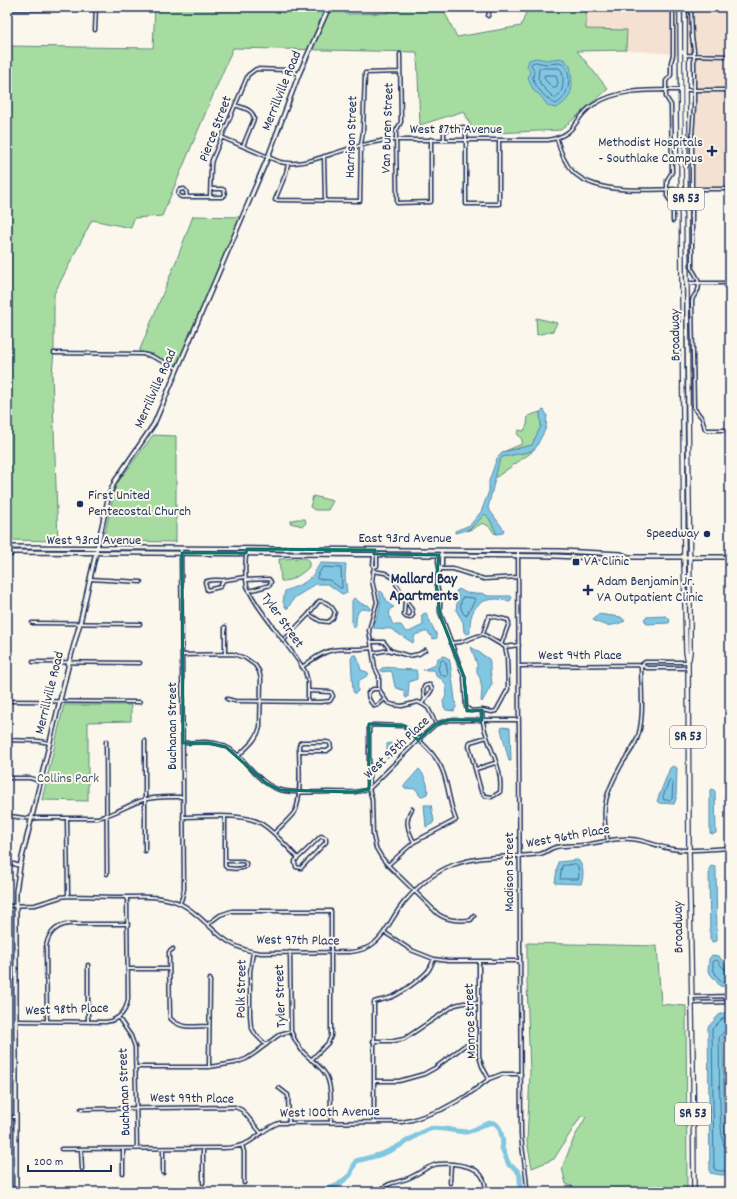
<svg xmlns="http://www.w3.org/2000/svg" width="737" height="1199" font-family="Dekko,sans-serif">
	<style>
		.built { fill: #f4e1d2 }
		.green { fill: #a6dca0; stroke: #60867f }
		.water { fill: #81c7e2; stroke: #588aad }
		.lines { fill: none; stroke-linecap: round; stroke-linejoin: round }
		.shore { stroke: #446c93; stroke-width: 1 }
		.river { stroke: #81c7e2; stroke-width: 5 }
		.street-casing { stroke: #1b2f5e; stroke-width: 5 }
		.secondary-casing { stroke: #1b2f5e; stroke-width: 6 }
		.primary-casing { stroke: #1b2f5e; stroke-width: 6 }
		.street { stroke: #fbf7ec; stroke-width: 2 }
		.secondary { stroke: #fbf7ec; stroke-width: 3 }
		.primary { stroke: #fbf7ec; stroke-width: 3.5 }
		.marked { fill: none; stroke: #0f766e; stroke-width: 3; stroke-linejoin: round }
		.poi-dot { fill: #1b2f5e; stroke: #fbf7ec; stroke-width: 1.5 }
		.labels { text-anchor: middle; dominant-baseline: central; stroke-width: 4; stroke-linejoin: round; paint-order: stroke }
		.shield { fill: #fbf7ec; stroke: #5e6b89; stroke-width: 1 }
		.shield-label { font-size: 13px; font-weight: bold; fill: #1b2f5e }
		.street-label { font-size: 14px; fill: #1b2f5e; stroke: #fbf7ec }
		.poi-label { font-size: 14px; fill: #1b2f5e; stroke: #fbf7ec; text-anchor: start }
		.park-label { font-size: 14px; fill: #3e5a6e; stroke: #fbf7ec }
		.neighbourhood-label { font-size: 15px; font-weight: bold; fill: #1b2f5e; stroke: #fbf7ec }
	</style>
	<rect width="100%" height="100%" fill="#fbf7ec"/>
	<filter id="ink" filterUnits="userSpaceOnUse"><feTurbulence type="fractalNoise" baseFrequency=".025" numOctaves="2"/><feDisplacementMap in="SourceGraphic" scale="8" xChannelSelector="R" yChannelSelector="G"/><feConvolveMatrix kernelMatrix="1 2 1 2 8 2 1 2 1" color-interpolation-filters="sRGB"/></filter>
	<g filter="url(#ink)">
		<!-- built -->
		<path class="built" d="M586 7H730V187H695L694 115 696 106V56L626 50 627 30 586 29Z"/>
		<!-- green -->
		<path class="green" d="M155 7H343L346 14 388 13V7H442L457 37 521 26 528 7H586V29L627 30 626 50 577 51 608 89 561 130 474 134 464 111 420 125 417 52 233 48 162 216 134 218 131 228 92 220 54 294V351L52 373 58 541 7 540V216H10L7 154V46L153 48Z
			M193 216 242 217 177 368 151 356 138 354 177 259Z
			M536 318 557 323 553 331 537 335Z
			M540 412 541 426 532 445 503 452 522 444V440L517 433 519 430 524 431 527 425 528 416Z
			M153 435 176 436V542L103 541 116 485Z
			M532 450V452L495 478 499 461 502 457 528 452Z
			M313 496 333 501 328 510H315L310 507Z
			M485 514 489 518 497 534 494 533 490 527 483 523 472 529 466 531 471 528Z
			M296 519H305L306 523 303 526 290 523 291 521Z
			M305 558 309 560V567C302 574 291 582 281 581L279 559Z
			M64 705H131V721L88 722V801L42 800Z
			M527 943 657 946 661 1004 686 1006 687 1192H586L566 1184 562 1168 574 1138 586 1117 581 1116 554 1159 532 1168 527 1142 530 1073 527 983Z"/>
		<!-- water -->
		<path class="water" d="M536 58 546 60 560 58 565 60 567 63 570 66C573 84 575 98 556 108L548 106 540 95 534 91 528 79 530 71 527 67 529 60Z
			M544 410 547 415 546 428 535 449 528 452 502 457 499 462 488 508 504 530 503 533 497 534 489 518 485 514C473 526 473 529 455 533V531L470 525 481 512 489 491V481L497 458 503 452 532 445 541 426 540 412Z
			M320 563 346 564 345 576 347 593 342 594 328 584H316L294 598 288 608H286L283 602 285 591C304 583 310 583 320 563Z
			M459 589 466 593 477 594 482 593 488 596H511L512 598 510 601C506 601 501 599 497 599 475 599 469 613 470 633L466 634 464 632 463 622 456 610 458 598 456 591Z
			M380 591 383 593C384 598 389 605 394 607L390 609C389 615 390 621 394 625H401L405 631 409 632 423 625V622L421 616 423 614 426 613 437 636V638L433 639 428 632H423L415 635 413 643 391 629 373 628C377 614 383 607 379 592Z
			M354 598 362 604 368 605 371 608 370 610C368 610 365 609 363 609 356 609 356 621 356 626L354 628 352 625V601Z
			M598 614 621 617 625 621C611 627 606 627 593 620Z
			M666 616 670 620 669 623 647 624 644 619 646 617Z
			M471 647 489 659 490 662V669L492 684 482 702 481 701 482 689 480 678 477 673V664Z
			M353 655H356L357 656 361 670 367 672 369 674C360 682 357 677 358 691L356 693H354L353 691 351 659Z
			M444 656 449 659 450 662 456 707 454 711 446 710 444 707 443 701C447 697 448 687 444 682 443 679 439 678 436 676L435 671 433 670H423L435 665 438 658Z
			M392 667 397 669 416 670 417 674V679L409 682 408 697 407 698 405 697V691L397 688 395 687 392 672 389 671 382 672 380 670 382 668Z
			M502 727 510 728 511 761H509L501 729Z
			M389 743 397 745 398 748 387 759V744Z
			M673 766 677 768 676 799 674 804 659 803 657 801 670 768Z
			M419 769C424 774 430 787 427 794L422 796 419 795 418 792 416 789 404 788 403 787Z
			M712 789 715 791 716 833 713 834 710 833V790Z
			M424 805H431L434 821 432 824 426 827Z
			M578 860C584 866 584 876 581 884L555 883 558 862Z
			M711 866 715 867 716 870 717 938V941L712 942 710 938 709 869Z
			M712 955 719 956 726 966H730V987L720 986 708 971 709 959Z
			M728 1011H730V1034H728L723 1038 724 1124 726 1144 730 1146V1174L721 1175 710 1173 708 1027 719 1015Z"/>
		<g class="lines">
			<!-- shore -->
			<path class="shore" d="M536 62 546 64 560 63C563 64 566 67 567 70 572 81 567 98 556 104 549 102 533 85 533 78 533 71 536 72 531 65L532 63Z
				M541 68H559L562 71C564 82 564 91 556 98H554L541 85 538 78 539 69Z
				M545 75H556L558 83 556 88H553L546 81 544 78Z
				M323 567 341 568 342 588H340L329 580 317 579V577Z
				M463 597 474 598 475 600 466 616C460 611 459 603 463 597Z
				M443 660 446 663 448 675 446 677 440 674 438 668 441 661Z
				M670 780 673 782 672 799 671 800H664L663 797Z
				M576 864 578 866 579 876 578 879H560L562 866Z
				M730 970 724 969 717 960 713 961C712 971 716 975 722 982L730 983
				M730 1015 722 1019 712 1029 714 1168 715 1170 721 1171 730 1170
				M730 1030C725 1030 720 1034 719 1039 720 1055 718 1140 725 1147L730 1149"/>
			<!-- river -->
			<path class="river" d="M7 1191 10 1192
				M34 1192 43 1190 59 1192
				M321 1192 338 1185 350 1175 356 1161C367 1158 379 1156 389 1151 403 1145 415 1135 429 1129 436 1126 457 1132 466 1132 479 1131 496 1111 501 1133 502 1138 504 1143 502 1148L509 1165C523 1171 520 1179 520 1192"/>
			<!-- street casing -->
			<g class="street-casing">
				<path id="street" d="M691 7 692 37 694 50V107L692 136V269C696 275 702 284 697 292 695 295 693 296 692 301L694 408 702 418 705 429 707 430H730
					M7 9H96
					M488 16 491 7
					M95 30 96 7
					M682 51 685 55 730 56
					M400 54 401 122 396 131 397 203 431 202V139
					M685 90H730
					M235 105C243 108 253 109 254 119L243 146
					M221 137 280 162C298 166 315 159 332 154 350 148 368 143 386 140H548C578 135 573 118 593 105 619 88 652 90 681 90
					M557 139C560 151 564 163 573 172 598 196 649 189 680 189
					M444 140V132C450 128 457 128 464 127L466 129V204H499V140
					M324 156 325 201
					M288 164 286 173 275 200 360 201 361 145 363 131 365 73 400 72
					M692 189H730
					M187 197C183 197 180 198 178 194L179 190 184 189 186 191 187 197H222L225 195 224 190 222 189H211
					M210 197 211 165 212 160 248 75 256 69 286 70 299 74
					M673 221V205L667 196V180L672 172 671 105 666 97V81L671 75V62L673 55V7
					M682 283H730
					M54 353 142 354 151 356 177 368
					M247 549C245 561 244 573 247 586 252 599 260 609 268 620 280 637 294 653 305 671L308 682V702
					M375 550 377 554V566L374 567 372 581 377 602 369 630 375 668 379 676V689L385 699 388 703 394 705 402 706 418 702 422 704 428 708 436 724
					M441 551 442 555V565L436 581 440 599V612L464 677 466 707 471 711 482 710 492 712 496 711 508 689 507 656 505 647
					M518 551 521 1134C522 1153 527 1172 527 1192
					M374 555 373 565 374 567
					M439 555 438 561 439 568
					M7 556 11 555 12 547
					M440 569H453L484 579 518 577
					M373 571 385 573 392 577 412 610 413 615 410 618 406 617 404 615 405 600
					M90 579 141 582
					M246 580 269 579 271 582 270 585 249 591
					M223 581 220 587 207 590 205 582C212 578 218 581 225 580 232 579 239 578 245 577
					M32 623 140 624
					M225 627V654
					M483 634 489 616H491L508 620 509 623 501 645
					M283 641 308 615 319 601C326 601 332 606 335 612L333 618 328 622 320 621 309 614
					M371 642H384L391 651
					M451 643 461 642 483 634 505 647 519 645
					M373 653 389 650 409 656 419 654 425 650
					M182 655 233 654 245 658 255 665 259 671 261 679 260 727C257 740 247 747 238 756
					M33 662 140 663
					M641 665 645 662H688
					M519 666 641 665 647 668H687
					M302 667C312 660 322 652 333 650 346 648 359 650 372 648
					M379 689H373L368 693C368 698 370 703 375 706L378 705 385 699
					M227 699 235 701 321 702 330 701 333 696 331 692 309 691
					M7 701 140 702
					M422 704C424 698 430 695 432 689L430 685C421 684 423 692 425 699
					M482 710C481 738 504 763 500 792L492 797 485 796 481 791 469 746 470 742 487 737
					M7 740 39 741 49 743
					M106 741 107 874
					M145 741V851
					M183 743C195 743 210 740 222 745 245 754 255 783 280 790 295 794 313 792 329 792 342 792 356 794 369 789L418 740 436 724 449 720H519
					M476 769 495 763
					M7 778H30L40 781
					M412 809C404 820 408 831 414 842
					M7 816C17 816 27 820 38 818H97C114 815 127 805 143 800 156 796 169 797 183 797
					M183 817C205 817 244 812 262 824 276 833 287 847 298 858
					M225 817V866L227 868C233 869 241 870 246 866V863L243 861H225
					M67 818 68 896
					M274 833C281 826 290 819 295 811 302 799 299 761 299 746L300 743 302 742H327L330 743 331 748 327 751H299
					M321 836 326 838V842L301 868 296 867 295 863V861Z
					M608 841C600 807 606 792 623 762 628 755 634 747 637 739 645 719 641 687 641 665
					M7 862 20 866
					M388 865 414 842 456 820C450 806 449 790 444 775 438 754 419 741 404 726L373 725 369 727V789L372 799 373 835 376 848 382 858 388 865 438 914C448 921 459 921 471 920L474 916
					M180 903 182 898 184 889 181 549
					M7 906 35 905 61 897 68 896C87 896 105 897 124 897 143 897 163 895 181 904 195 911 205 923 217 933 229 944 245 951 261 953L350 952C384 949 386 923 405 901 418 886 435 872 453 865 482 854 510 858 540 854 546 853 550 848 556 847 565 845 575 846 583 845 599 843 616 837 631 839 646 840 658 847 672 849 688 852 713 849 730 848
					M208 924 220 915 232 911H331V1036L328 1043 311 1060
					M384 932 411 950 434 959 448 961H520
					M173 949 169 952 170 1018C181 1030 194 1026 209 1026
					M253 952 250 972V1015L251 1027 256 1035 266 1045
					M290 952 291 1031C294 1039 298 1046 304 1053 311 1060 321 1066 326 1075 333 1089 330 1107 331 1122
					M479 961V1056L482 1066 489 1079
					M128 969H169
					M692 997 730 996
					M692 1003 730 1002
					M118 1017 131 1036 135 1047 137 1149
					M16 1021 106 1022C119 1020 126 1012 128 999L127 897
					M47 1021 46 948C47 935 55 926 68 924H128
					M88 1022V965
					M373 1041H394L404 1039 455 1005 464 1003H479
					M136 1067H209L235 1063 246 1059 255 1053 280 1034 291 1031
					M209 1067 210 979
					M7 1075H16
					M374 1081H399L424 1074 435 1068 464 1046 470 1044 479 1043
					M279 1088 288 1095 289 1122
					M81 1109 235 1107 242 1110 261 1133
					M7 1117H16
					M374 1121V1002C379 1000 384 1000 389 998 398 996 422 978 428 971 431 967 432 963 434 959
					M242 1145 244 1152V1183
					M61 1149 224 1148C232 1148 241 1146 249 1142 260 1135 267 1127 279 1123L402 1122 412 1120 441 1110 465 1097 489 1079 502 1074H521
					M81 1149 82 1169
					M123 1149V1173
					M203 1149V1183
					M163 1173V1149
					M450 1183 451 1164
					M379 1192C388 1181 398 1183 409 1178 418 1174 425 1168 434 1165 440 1163 446 1164 453 1164 471 1166 486 1170 486 1192"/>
			</g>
			<!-- secondary casing -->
			<g class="secondary-casing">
				<path id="secondary" d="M7 547 560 551 621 554 628 557
					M7 552 439 555 555 556 621 559 628 557H730
					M16 1192V891L20 866 69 663 80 623 109 495 115 481 154 424 268 157 299 74 329 7"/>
			</g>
			<!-- primary casing -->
			<g class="primary-casing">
				<path id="primary" d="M680 7 684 556 686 652 688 662 689 850 693 1062 694 1192
					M685 7V90L690 602V652L689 659"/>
			</g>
			<!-- street -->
			<use href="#street" class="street"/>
			<!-- secondary -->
			<use href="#secondary" class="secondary"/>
			<!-- primary -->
			<use href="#primary" class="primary"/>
		</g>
	</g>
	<!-- marked area -->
	<path class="marked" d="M247 549 375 550 374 554 439 555 436 581 440 615 464 677 467 711 482 710V720H449L436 724 418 740 404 726 369 724V789L357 792 280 790 266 783 226 747 209 743H183L182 553H246Z"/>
	<!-- markers -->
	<g class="poi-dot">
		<path d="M710 145h4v4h4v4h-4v4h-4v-4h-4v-4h4z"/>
		<circle cx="80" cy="504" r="4"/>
		<circle cx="707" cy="534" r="4"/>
		<rect x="572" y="558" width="8" height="8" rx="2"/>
		<path d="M586 584h4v4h4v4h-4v4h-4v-4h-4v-4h4z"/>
	</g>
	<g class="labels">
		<!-- shield labels -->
		<g class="shield">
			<rect x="668" y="188" width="36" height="22" rx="3"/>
			<rect x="670" y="726" width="36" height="22" rx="3"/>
			<rect x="675" y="1103" width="36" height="22" rx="3"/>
		</g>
		<g class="shield-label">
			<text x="686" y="199">SR 53</text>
			<text x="688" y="737">SR 53</text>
			<text x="693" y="1114">SR 53</text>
		</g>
		<!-- street labels -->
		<g class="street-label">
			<text transform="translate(282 91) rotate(-68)">Merrillville Road</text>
			<text transform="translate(388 128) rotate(-88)">Van Buren Street</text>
			<text transform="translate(216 129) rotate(-69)">Pierce Street</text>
			<text x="456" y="130">West 87th Avenue</text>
			<text transform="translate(352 137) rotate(-88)">Harrison Street</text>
			<text transform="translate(676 335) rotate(-91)">Broadway</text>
			<text transform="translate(156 389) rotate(-66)">Merrillville Road</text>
			<text x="405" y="539">East 93rd Avenue</text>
			<text x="94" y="541">West 93rd Avenue</text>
			<text transform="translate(282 621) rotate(55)">Tyler Street</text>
			<text x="580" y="656">West 94th Place</text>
			<text transform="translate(50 693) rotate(-76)">Merrillville Road</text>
			<text transform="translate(173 726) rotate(-90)">Buchanan Street</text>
			<text transform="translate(397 748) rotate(-43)">West 95th Place</text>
			<text transform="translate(568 837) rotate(-10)">West 96th Place</text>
			<text transform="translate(510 872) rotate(-90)">Madison Street</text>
			<text transform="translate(679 927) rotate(-91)">Broadway</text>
			<text transform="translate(298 941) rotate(1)">West 97th Place</text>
			<text transform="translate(242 989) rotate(-89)">Polk Street</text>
			<text transform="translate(281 996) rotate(-92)">Tyler Street</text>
			<text transform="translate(67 1010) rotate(-2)">West 98th Place</text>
			<text transform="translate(471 1021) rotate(-92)">Monroe Street</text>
			<text transform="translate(125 1092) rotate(-92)">Buchanan Street</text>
			<text transform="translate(192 1099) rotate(1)">West 99th Place</text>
			<text transform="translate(330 1113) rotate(-1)">West 100th Avenue</text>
		</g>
		<!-- poi labels -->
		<g class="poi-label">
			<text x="703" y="143" text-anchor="end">Methodist Hospitals<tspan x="703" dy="16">- Southlake Campus</tspan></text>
			<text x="88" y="496">First United<tspan x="88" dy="16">Pentecostal Church</tspan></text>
			<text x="699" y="534" text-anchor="end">Speedway</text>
			<text x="584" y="562">VA Clinic</text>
			<text x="597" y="582">Adam Benjamin Jr.<tspan x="597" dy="16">VA Outpatient Clinic</tspan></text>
		</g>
		<!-- park labels -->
		<g class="park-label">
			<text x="68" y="779">Collins Park</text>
		</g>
		<!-- neighbourhood labels -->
		<g class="neighbourhood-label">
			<text x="424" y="580">Mallard Bay<tspan x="424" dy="17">Apartments</tspan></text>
		</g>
	</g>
	<!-- margin -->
	<rect width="737" height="1199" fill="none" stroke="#fbf7ec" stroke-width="24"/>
	<rect x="12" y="12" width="713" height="1175" fill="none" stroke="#1b2f5e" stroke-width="1.5" filter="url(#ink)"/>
	<!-- scale -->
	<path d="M28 1165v6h83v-6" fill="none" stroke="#1b2f5e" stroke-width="2"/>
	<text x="34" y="1165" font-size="12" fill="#1b2f5e" stroke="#fbf7ec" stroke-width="3" paint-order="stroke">200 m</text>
</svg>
